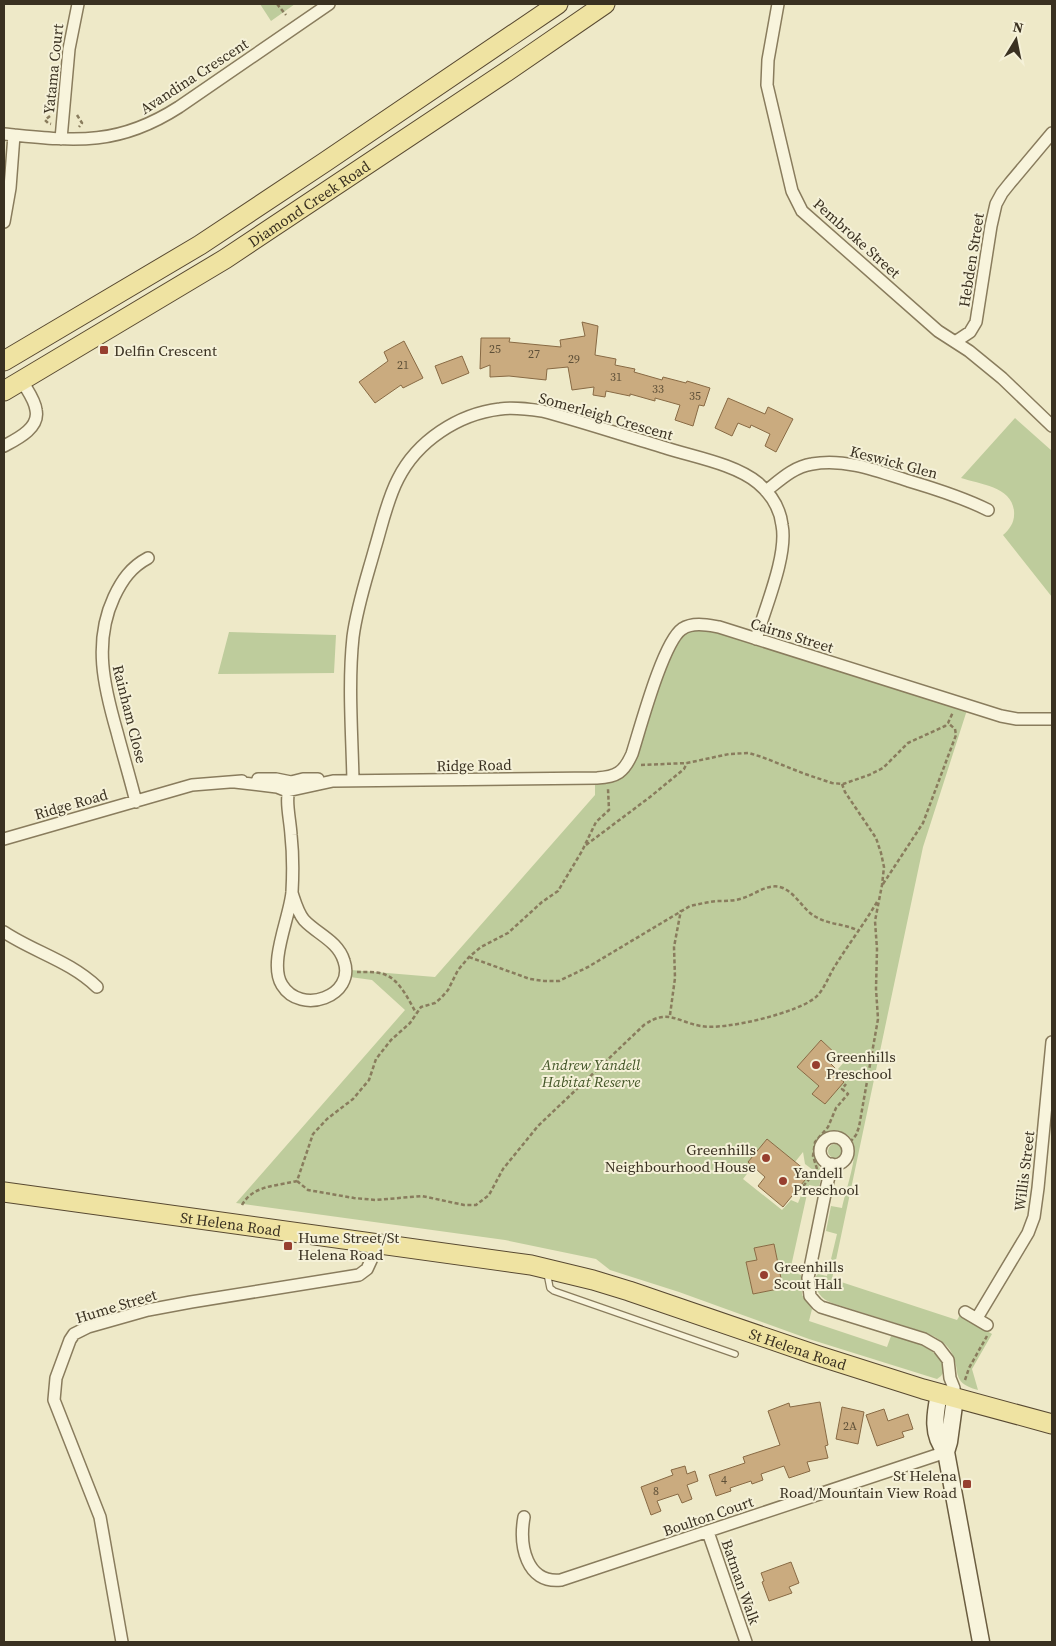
<svg xmlns="http://www.w3.org/2000/svg" width="1056" height="1646" font-family="'Source Serif 4',serif">
	<style>
		.green { fill: #becc9c; fill-rule: evenodd }
		.building { fill: #caab7f; stroke: #886a44 }
		.lines { fill: none; stroke-linecap: round; stroke-linejoin: round }
		.lane-casing { stroke: #897c5d; stroke-width: 8 }
		.street-casing { stroke: #897c5d; stroke-width: 14 }
		.secondary-casing { stroke: #6b5d40; stroke-width: 19 }
		.primary-casing { stroke: #584931; stroke-width: 21 }
		.path { stroke: #897c5d; stroke-width: 2.5; stroke-dasharray: 4 2.5; stroke-linecap: butt }
		.lane { stroke: #f8f4dc; stroke-width: 5.5 }
		.street { stroke: #f8f4dc; stroke-width: 11 }
		.secondary { stroke: #f8f4dc; stroke-width: 16 }
		.primary { stroke: #efe3a2; stroke-width: 19 }
		.poi-dot { fill: #973f2f; stroke: #f5f1d8; stroke-width: 2 }
		.labels { text-anchor: middle; dominant-baseline: central; stroke-width: 4; stroke-linejoin: round; paint-order: stroke }
		.number-label { font-size: 12px; fill: #5e5038 }
		.street-label { font-size: 15px; fill: #3a3121; stroke: #f5f1d8 }
		.poi-label { font-size: 15px; fill: #3a3121; stroke: #f5f1d8; text-anchor: start }
		.park-label { font-size: 15px; font-style: italic; fill: #435628; stroke: #f5f1d8 }
	</style>
	<rect width="100%" height="100%" fill="#eee9c8"/>
	<!-- green -->
	<path class="green" d="M260 4H295L271 21Z
		M1015 418 1052 451V597L1003 535C1010 529 1015 522 1014 511 1012 487 980 484 961 478Z
		M708 629 967 710 923 847 832 1279 957 1320 960 1315 992 1334 972 1369 978 1390C948 1382 963 1370 950 1350 944 1341 934 1336 924 1332L832 1303C819 1298 814 1289 816 1276L818 1274 827 1276 837 1234 826 1231 831 1206 842 1208C845 1193 856 1162 854 1147 852 1126 821 1127 815 1146 813 1157 819 1163 821 1172 822 1177 820 1182 819 1187L809 1185 790 1271 801 1275 802 1295 812 1309 809 1321 887 1347 891 1336C911 1341 941 1347 944 1371L941 1376 937 1379 809 1339 679 1292 610 1270 596 1259 505 1240 236 1203 405 1010 372 980 350 977 351 970 435 977 595 795V784C614 784 625 778 634 762 644 733 664 649 685 633 691 628 701 629 708 629ZM821 1040 845 1061 838 1069 848 1077 825 1104 813 1094 819 1086 797 1067ZM767 1139 795 1162 803 1152 805 1164 813 1170 797 1189 802 1193 798 1203 791 1200 782 1210 743 1179 753 1166 748 1162ZM774 1244 783 1288 753 1294 746 1263 757 1260 754 1248Z
		M229 632 336 635 334 673 218 674Z
		M828 1151a7 7 0 1 1 14 0a7 7 0 1 1-14 0Z"/>
	<!-- building -->
	<path class="building" d="M582 322 598 326 595 355 616 359 615 365 635 369 634 372 662 380 663 377 686 383 687 381 710 388 704 406 699 405 693 426 675 420 680 405 655 398V401L630 394V396L606 391 605 397 593 395 594 387 572 390 568 367 547 369 546 380 509 376 490 377V365L480 369 481 338H510L509 342 561 347 560 340 585 336Z
		M404 341 423 378 403 388 401 385 375 403 359 382 388 361 384 352Z
		M462 356 469 373 442 384 435 366Z
		M728 398 765 414 768 407 793 419 776 452 765 446 770 434 751 425 750 428 738 423 732 436 715 428Z
		M821 1040 837 1055 830 1063 835 1068 832 1072 844 1082 825 1104 812 1094 819 1086 797 1067Z
		M767 1139 810 1174 783 1207 758 1186 765 1177 748 1162Z
		M774 1244 783 1288 753 1294 746 1262 757 1260 754 1248Z
		M820 1402 828 1445 825 1446 828 1458 807 1462 810 1471 789 1478 784 1466 761 1474 763 1480 752 1484 751 1481 730 1488 731 1491 716 1496 709 1475 745 1463 743 1457 780 1445 768 1411 789 1403 790 1407Z
		M842 1407 864 1412 858 1444 836 1439Z
		M884 1409 888 1421 908 1414 913 1429 902 1432 904 1437 877 1446 866 1415Z
		M685 1466 687 1474 695 1471 698 1481 687 1485 692 1499 682 1503 678 1494 657 1501 661 1511 651 1515 641 1487 673 1475 671 1470Z
		M791 1562 799 1583 789 1587 792 1593 769 1601 762 1582 764 1581 761 1573Z"/>
	<g class="lines">
		<!-- lane casing -->
		<g class="lane-casing">
			<path id="lane" d="M547 1273 550 1288 554 1291 735 1354"/>
		</g>
		<!-- street casing -->
		<g class="street-casing">
			<path id="street" d="M778 4 768 60 767 85 792 191 802 211 938 331 969 351 1002 378 1052 426
				M4 134C74 141 117 147 179 107L329 4
				M61 139 69 49 78 4
				M4 222 10 188 14 135
				M955 342 970 332 976 322 991 226 996 204 1002 193 1010 183 1052 133
				M4 446C17 439 40 428 36 410 35 400 27 390 22 381
				M766 491C780 480 793 467 812 464 845 458 878 471 909 481 936 489 962 497 988 510
				M258 779H276L291 782 303 779H318
				M353 781C352 733 348 684 353 637 357 606 367 577 375 548 382 525 387 500 398 479 417 441 458 414 500 409 514 407 528 409 542 411 584 422 625 436 666 448 694 457 735 464 758 483 771 494 780 508 782 525 788 555 765 608 756 639
				M235 782 277 787 287 791 333 781 597 778C617 777 624 772 632 754 640 729 663 642 682 629 693 622 707 625 719 627L1001 716 1017 719H1052
				M291 782C284 799 290 817 291 835 293 853 293 874 292 892 290 917 268 963 282 985 301 1016 356 996 344 961 338 941 317 934 304 920 298 913 295 902 292 893
				M136 802C130 778 123 755 117 732 104 687 93 642 114 597 122 580 131 567 148 558
				M4 839 192 785 242 781
				M4 932C34 952 70 961 97 987
				M820 1151a14 14 0 1 1 28 0a14 14 0 1 1-28 0Z
				M832 1164 826 1189 808 1278 810 1296 817 1304 821 1307 924 1339 938 1347 948 1360 950 1378 954 1388 955 1398
				M965 1312 987 1325
				M977 1318 1028 1233 1034 1217 1038 1188 1052 1042
				M524 1517C519 1545 526 1584 561 1580L946 1452
				M708 1532 746 1642
				M122 1642 100 1517 54 1400 56 1378 70 1340 74 1334 88 1327 148 1310 191 1302 359 1275 367 1269 379 1243"/>
		</g>
		<!-- secondary casing -->
		<g class="secondary-casing">
			<path id="secondary" d="M939 1394C935 1414 931 1435 946 1452L981 1642
				M946 1452 949 1442 955 1398"/>
		</g>
		<!-- primary casing -->
		<g class="primary-casing">
			<g id="primary">
				<path d="M4 361 200 245 325 162 558 4"/>
				<path id="s1" d="M4 391 225 259 506 72 605 4"/>
				<path id="s2" d="M4 1192 531 1265 593 1280 629 1291 816 1355 923 1389 1052 1424"/>
			</g>
		</g>
		<!-- path -->
		<path class="path" d="M277 4 286 15
			M77 115 82 123 79 127
			M50 116 45 120 48 123 51 124
			M641 765 687 763 729 754 749 753 762 757 805 774 832 783 843 784 869 775 883 768 908 743 945 726 948 723 953 712
			M842 784 845 792 876 838 881 853 884 867 882 885 875 921 877 949 876 989 878 1019 859 1127 856 1135 847 1146
			M586 845 650 797 684 769 687 763
			M883 884 923 823 956 735 955 729 948 723
			M469 957 530 979 544 981H559L588 967 690 906C699 904 708 902 717 901 726 901 735 901 743 898 756 894 769 882 783 888 798 895 804 912 818 918 831 925 846 924 859 931
			M357 972C366 972 377 971 386 975 400 981 409 1000 416 1013
			M670 1015 675 978 674 947 681 910
			M817 1169 813 1156 815 1142 828 1127 836 1108 848 1094 842 1089 846 1084
			M297 1181 308 1190 354 1198 376 1200 422 1196 464 1205H476L489 1195 503 1169 538 1126 644 1025C668 1008 677 1022 701 1026 723 1031 802 1012 817 996 825 988 829 975 835 966 848 945 864 924 877 902
			M799 1191 810 1178 816 1174
			M242 1205C253 1185 277 1186 297 1181L313 1134 327 1119 353 1099 369 1080 376 1059 391 1040 410 1023 421 1007 435 1003 441 998 448 990 458 970 469 957 481 947 508 933 542 902 558 891 582 851 596 822 609 810 608 789
			M965 1380 969 1368 987 1336"/>
		<!-- lane -->
		<use href="#lane" class="lane"/>
		<!-- street -->
		<use href="#street" class="street"/>
		<!-- secondary -->
		<use href="#secondary" class="secondary"/>
		<!-- primary -->
		<use href="#primary" class="primary"/>
	</g>
	<!-- markers -->
	<g class="poi-dot">
		<rect x="99" y="345" width="10" height="10" rx="2.5"/>
		<circle cx="816" cy="1065" r="5"/>
		<circle cx="766" cy="1158" r="5"/>
		<circle cx="783" cy="1181" r="5"/>
		<rect x="283" y="1241" width="10" height="10" rx="2.5"/>
		<circle cx="764" cy="1275" r="5"/>
		<rect x="962" y="1479" width="10" height="10" rx="2.5"/>
	</g>
	<g class="labels">
		<!-- number labels -->
		<g class="number-label">
			<text x="495" y="349">25</text>
			<text x="534" y="354">27</text>
			<text x="574" y="359">29</text>
			<text x="403" y="365">21</text>
			<text x="616" y="377">31</text>
			<text x="658" y="389">33</text>
			<text x="695" y="396">35</text>
			<text x="850" y="1426">2A</text>
			<text x="724" y="1480">4</text>
			<text x="656" y="1491">8</text>
		</g>
		<!-- street labels -->
		<g class="street-label">
			<text transform="translate(53 69) rotate(-84)">Yatama Court</text>
			<text transform="translate(194 76) rotate(-33)">Avandina Crescent</text>
			<text stroke="none"><textPath href="#s1" startOffset="358">Diamond Creek Road</textPath></text>
			<text transform="translate(857 238) rotate(42)">Pembroke Street</text>
			<text transform="translate(971 260) rotate(-81)">Hebden Street</text>
			<text transform="translate(606 416) rotate(16)">Somerleigh Crescent</text>
			<text transform="translate(894 462) rotate(15)">Keswick Glen</text>
			<text transform="translate(792 635) rotate(17)">Cairns Street</text>
			<text transform="translate(130 714) rotate(76)">Rainham Close</text>
			<text transform="translate(474 765) rotate(-1)">Ridge Road</text>
			<text transform="translate(71 804) rotate(-16)">Ridge Road</text>
			<text transform="translate(1024 1171) rotate(-83)">Willis Street</text>
			<text stroke="none"><textPath href="#s2" startOffset="229">St Helena Road</textPath></text>
			<text transform="translate(116 1306) rotate(-17)">Hume Street</text>
			<text stroke="none"><textPath href="#s2" startOffset="812">St Helena Road</textPath></text>
			<text transform="translate(708 1516) rotate(-19)">Boulton Court</text>
			<text transform="translate(741 1582) rotate(71)">Batman Walk</text>
		</g>
		<!-- poi labels -->
		<g class="poi-label">
			<text x="114" y="350">Delfin Crescent</text>
			<text x="826" y="1056">Greenhills<tspan x="826" dy="17">Preschool</tspan></text>
			<text x="756" y="1149" text-anchor="end">Greenhills<tspan x="756" dy="17">Neighbourhood House</tspan></text>
			<text x="793" y="1172">Yandell<tspan x="793" dy="17">Preschool</tspan></text>
			<text x="298" y="1237">Hume Street/St<tspan x="298" dy="17">Helena Road</tspan></text>
			<text x="774" y="1266">Greenhills<tspan x="774" dy="17">Scout Hall</tspan></text>
			<text x="957" y="1475" text-anchor="end">St Helena<tspan x="957" dy="17">Road/Mountain View Road</tspan></text>
		</g>
		<!-- park labels -->
		<g class="park-label">
			<text x="591" y="1064">Andrew Yandell<tspan x="591" dy="17">Habitat Reserve</tspan></text>
		</g>
	</g>
	<!-- border -->
	<rect width="1056" height="1646" fill="none" stroke="#3a3121" stroke-width="10"/>
	<!-- north arrow -->
	<g transform="translate(1016 40) rotate(10)" stroke="#f5f1d8" stroke-width="4" paint-order="stroke">
	<path d="M0-4L9 19L0 12L-9 19Z" fill="#3a3121"/>
	<text y="-8" font-size="14" font-weight="bold" text-anchor="middle" fill="#3a3121">N</text>
	</g>
</svg>
